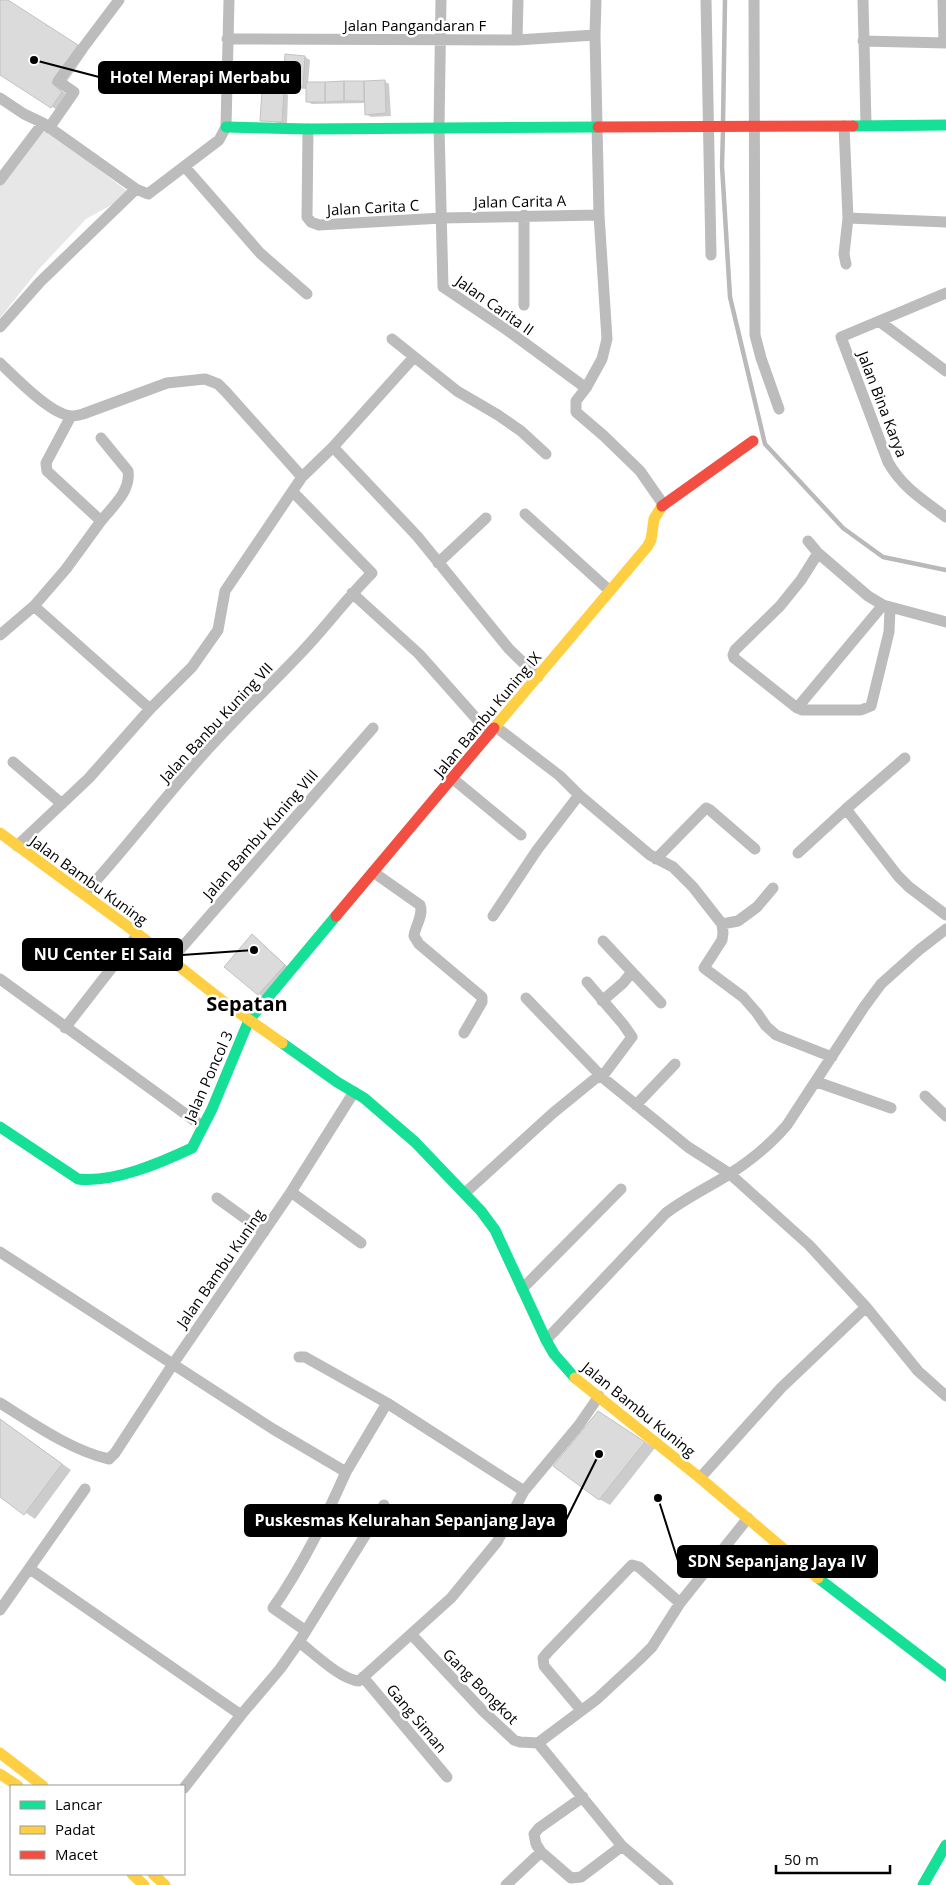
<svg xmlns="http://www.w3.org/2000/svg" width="946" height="1885" font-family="'Open Sans',sans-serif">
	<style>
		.green { fill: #e7e7e7 }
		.shadow { fill: #0003 }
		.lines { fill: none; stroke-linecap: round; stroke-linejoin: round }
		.stream { stroke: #b9b9b9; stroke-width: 4.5 }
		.building { fill: #dbdbdb; stroke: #c2c2c2 }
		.street { stroke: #bcbcbc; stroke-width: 11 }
		.fast { stroke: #16e098; stroke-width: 11 }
		.slow { stroke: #ffcf43; stroke-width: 11 }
		.jam { stroke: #f24e42; stroke-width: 11 }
		.labels { text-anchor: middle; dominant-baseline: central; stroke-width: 5; stroke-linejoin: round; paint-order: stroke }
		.street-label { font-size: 15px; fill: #000; stroke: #fff }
		.district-label { font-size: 20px; font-weight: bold; fill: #000; stroke: #fff }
		.leader { fill: none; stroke: #000; stroke-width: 2 }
		.callout-dot { fill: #000; stroke: #fff; stroke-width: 2 }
		.callout { fill: #000; stroke: #000; stroke-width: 2 }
		.callout-label { font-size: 16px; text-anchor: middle; font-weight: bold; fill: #fff }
	</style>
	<rect width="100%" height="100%" fill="#fff"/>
	<!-- green -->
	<path class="green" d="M43 127 131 194 86 219 39 269 0 318V184Z"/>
	<!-- shadow -->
	<path class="shadow" d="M0 0H6L87 52 61 90 72 98 62 113 0 74Z
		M286 55 305 57 310 60 308 84 384 81 389 84 391 116 371 117 366 114V103L312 104 308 102 307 89 289 88 284 85Z
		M284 92 288 95 287 124 261 120Z
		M253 935 290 969 263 997 225 966Z
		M598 1412 655 1448 610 1505 599 1499Z
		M0 1419 71 1470 35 1519 0 1495Z"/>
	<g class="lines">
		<!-- stream -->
		<path class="stream" d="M723 123 725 0
			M723 130 722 166 730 297 765 444 843 528 883 557 946 570"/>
	</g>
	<!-- building -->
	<path class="building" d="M0 0H8L78 45 52 83 62 92 51 108 0 75Z
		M285 54 305 56 303 87 283 85Z
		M385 80 386 113 365 115 364 81Z
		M344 81H364V101H344Z
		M344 81V101L325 102V82Z
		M306 82H325V102H306Z
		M262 90 284 91 282 122 260 121Z
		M252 934 285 965 258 995 224 967Z
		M598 1411 645 1442 599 1500 553 1466Z
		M0 1419 62 1464 24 1515 0 1497Z"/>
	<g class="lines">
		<!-- street -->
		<path class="street" d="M441 0 439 127 443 287 507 330 586 388
			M596 0 595 35 599 215 607 339 602 359 586 388 576 401V412L604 436 640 471 663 504
			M706 0 711 255
			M754 0 755 335 761 358 779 409
			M863 0 866 124
			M943 0 944 43
			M227 39 517 40 595 35
			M517 40 518 0
			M863 41 946 43
			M0 98 24 114 43 123 136 189 148 194 219 140 226 127 229 0
			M844 126 848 218 844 254 846 264
			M49 128 74 92 58 81 119 0
			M308 129 307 217 311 222 319 225 442 218 599 215
			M185 167 260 253 307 294
			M0 180 43 123
			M524 215V305
			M848 218 946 222
			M946 293 841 337 888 462C902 487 923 500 946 517
			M879 321 946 371
			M0 327 40 282 136 189
			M392 339 457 391 498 415 521 431 546 454
			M0 363C15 377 50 414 71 416 74 416 79 415 83 414L167 383 205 379 218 384 226 392 302 477
			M101 438 128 471C131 491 113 506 101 521
			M333 447 417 536 509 649 538 677
			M525 514 610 591
			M808 541 818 553 868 596 883 605 946 622
			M818 553 801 580 780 606 735 650 733 655 734 658 797 708 802 710H861L871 706 889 632 890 609
			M438 563 486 518
			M352 593 419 654 490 734
			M34 606 150 709
			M0 635 34 606 66 569 101 521 47 471 46 463 71 416
			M797 708 883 605
			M496 727 560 776 579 795
			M13 762 62 804
			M452 778 521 835
			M846 809 905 758
			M17 846 89 778 150 709 192 667 218 630 225 591 302 477 333 447 414 357
			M798 853 846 809 898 876 909 887 946 915
			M656 859 706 808 710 810 755 849
			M373 872 420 905C424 915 415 926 414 936L419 944 482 997V1002L464 1033
			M84 894C120 855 152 813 187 773 222 731 262 694 299 655 325 628 346 599 372 573L293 492
			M493 916 537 850 579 795 650 855 673 867 693 887 722 924 723 933 722 940 704 968 743 997 757 1013 766 1026 776 1035 832 1057
			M722 924 738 921 757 907 773 888
			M170 961 373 728
			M632 972 661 1003
			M0 979 202 1126
			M526 998 602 1077 688 1147 730 1174 809 1245 866 1307 918 1371 946 1396
			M602 1001 623 983 632 972 603 941
			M65 1028 138 934
			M817 1082 891 1108
			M925 1096 946 1116
			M636 1105 675 1064
			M291 1192 361 1243
			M465 1193 553 1113 596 1078 602 1077 632 1037 623 1024 587 982
			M217 1198 264 1232
			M0 1252 273 1429 346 1472C325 1519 303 1565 273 1608L306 1631
			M522 1289 621 1189
			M546 1340 666 1213C686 1198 707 1188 728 1175 750 1161 771 1144 787 1125L864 1007 881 984 919 950 946 929
			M299 1357H305L387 1403 524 1491
			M0 1403C32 1423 72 1451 109 1459L115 1453 173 1364 291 1192 354 1092
			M346 1472 387 1403
			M700 1478 781 1388 866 1307
			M30 1569 241 1715
			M0 1610 85 1489
			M411 1634 483 1711 514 1740 520 1742 538 1743
			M299 1642C314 1653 341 1680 359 1681L451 1598 497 1542 524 1491 579 1425 599 1396
			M363 1677 447 1777
			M581 1710 544 1666 543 1658 548 1652 632 1565 639 1567 680 1603
			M538 1743 597 1699 639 1660 652 1647 680 1603 748 1518
			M538 1743 622 1846 668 1885
			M184 1788 241 1715 280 1669 299 1642 384 1505
			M583 1797 539 1828 534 1834 536 1844 541 1852 571 1878 581 1877 622 1846
			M506 1885 541 1852"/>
		<!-- fast -->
		<path class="fast" d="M853 126 946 125
			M226 127 308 129 598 127
			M282 1043 337 1082 364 1098 415 1142 481 1211 495 1230 546 1340 554 1354 575 1378
			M0 1127 78 1179C114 1183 160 1163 192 1148L212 1109 249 1020 336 916
			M818 1578 946 1676
			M923 1885 946 1845"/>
		<!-- slow -->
		<path class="slow" d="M494 728 647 547 651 540 654 519 662 506
			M0 833 138 934 228 1005 282 1043
			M575 1378 700 1478 818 1578
			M0 1753 43 1786
			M0 1774 18 1786
			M132 1874 144 1885
			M153 1874 165 1885"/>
		<!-- jam -->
		<path class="jam" d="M598 127 853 126
			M662 506 753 441
			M336 916 494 728"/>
	</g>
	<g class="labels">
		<!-- street labels -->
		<g class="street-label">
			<text x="415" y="25">Jalan Pangandaran F</text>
			<text transform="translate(520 201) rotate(-1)">Jalan Carita A</text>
			<text transform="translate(373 207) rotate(-3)">Jalan Carita C</text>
			<text transform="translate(495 305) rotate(35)">Jalan Carita II</text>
			<text transform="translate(883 404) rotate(69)">Jalan Bina Karya</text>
			<text transform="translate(487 714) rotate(-50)">Jalan Bambu Kuning IX</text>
			<text transform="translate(216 722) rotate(-47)">Jalan Banbu Kuning VII</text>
			<text transform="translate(260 834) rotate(-49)">Jalan Bambu Kuning VIII</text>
			<text transform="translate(89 880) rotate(36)">Jalan Bambu Kuning</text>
			<text transform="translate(208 1076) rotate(-66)">Jalan Poncol 3</text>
			<text transform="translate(220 1268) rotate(-55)">Jalan Bambu Kuning</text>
			<text transform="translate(639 1409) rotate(39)">Jalan Bambu Kuning</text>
			<text transform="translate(481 1686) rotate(45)">Gang Bongkot</text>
			<text transform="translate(417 1718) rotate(50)">Gang Siman</text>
		</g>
		<!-- district labels -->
		<g class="district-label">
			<text x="247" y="1003">Sepatan</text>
		</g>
	</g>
	<!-- callouts -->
	<path class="leader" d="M34 60L99 77M254 950L182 955M599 1454L566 1520M658 1498L678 1561"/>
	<g class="callout-dot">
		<circle cx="34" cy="60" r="5"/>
		<circle cx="254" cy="950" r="5"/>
		<circle cx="599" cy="1454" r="5"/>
		<circle cx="658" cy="1498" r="5"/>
	</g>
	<g class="callout">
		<rect x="99" y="62" width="201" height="31" rx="5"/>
		<rect x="23" y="939" width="159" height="31" rx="5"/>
		<rect x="245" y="1505" width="321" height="31" rx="5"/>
		<rect x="678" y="1546" width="199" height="31" rx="5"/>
	</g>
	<g class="callout-label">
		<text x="200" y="83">Hotel Merapi Merbabu</text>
		<text x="103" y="960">NU Center El Said</text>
		<text x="405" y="1526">Puskesmas Kelurahan Sepanjang Jaya</text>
		<text x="777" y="1567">SDN Sepanjang Jaya IV</text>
	</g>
	<!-- legend -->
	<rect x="10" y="1785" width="175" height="90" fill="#ffffff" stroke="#999999"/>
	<rect x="20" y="1801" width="25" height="8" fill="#16e098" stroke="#999999"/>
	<text x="55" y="1810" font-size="15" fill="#000000">Lancar</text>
	<rect x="20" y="1826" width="25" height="8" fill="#ffcf43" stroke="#999999"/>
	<text x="55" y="1835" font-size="15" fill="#000000">Padat</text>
	<rect x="20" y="1851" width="25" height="8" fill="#f24e42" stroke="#999999"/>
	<text x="55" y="1860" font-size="15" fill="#000000">Macet</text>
	<!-- scale -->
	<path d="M776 1865v8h114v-8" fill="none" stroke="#000000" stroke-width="2.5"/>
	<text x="784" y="1865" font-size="15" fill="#000000" stroke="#ffffff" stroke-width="4" paint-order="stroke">50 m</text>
</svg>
